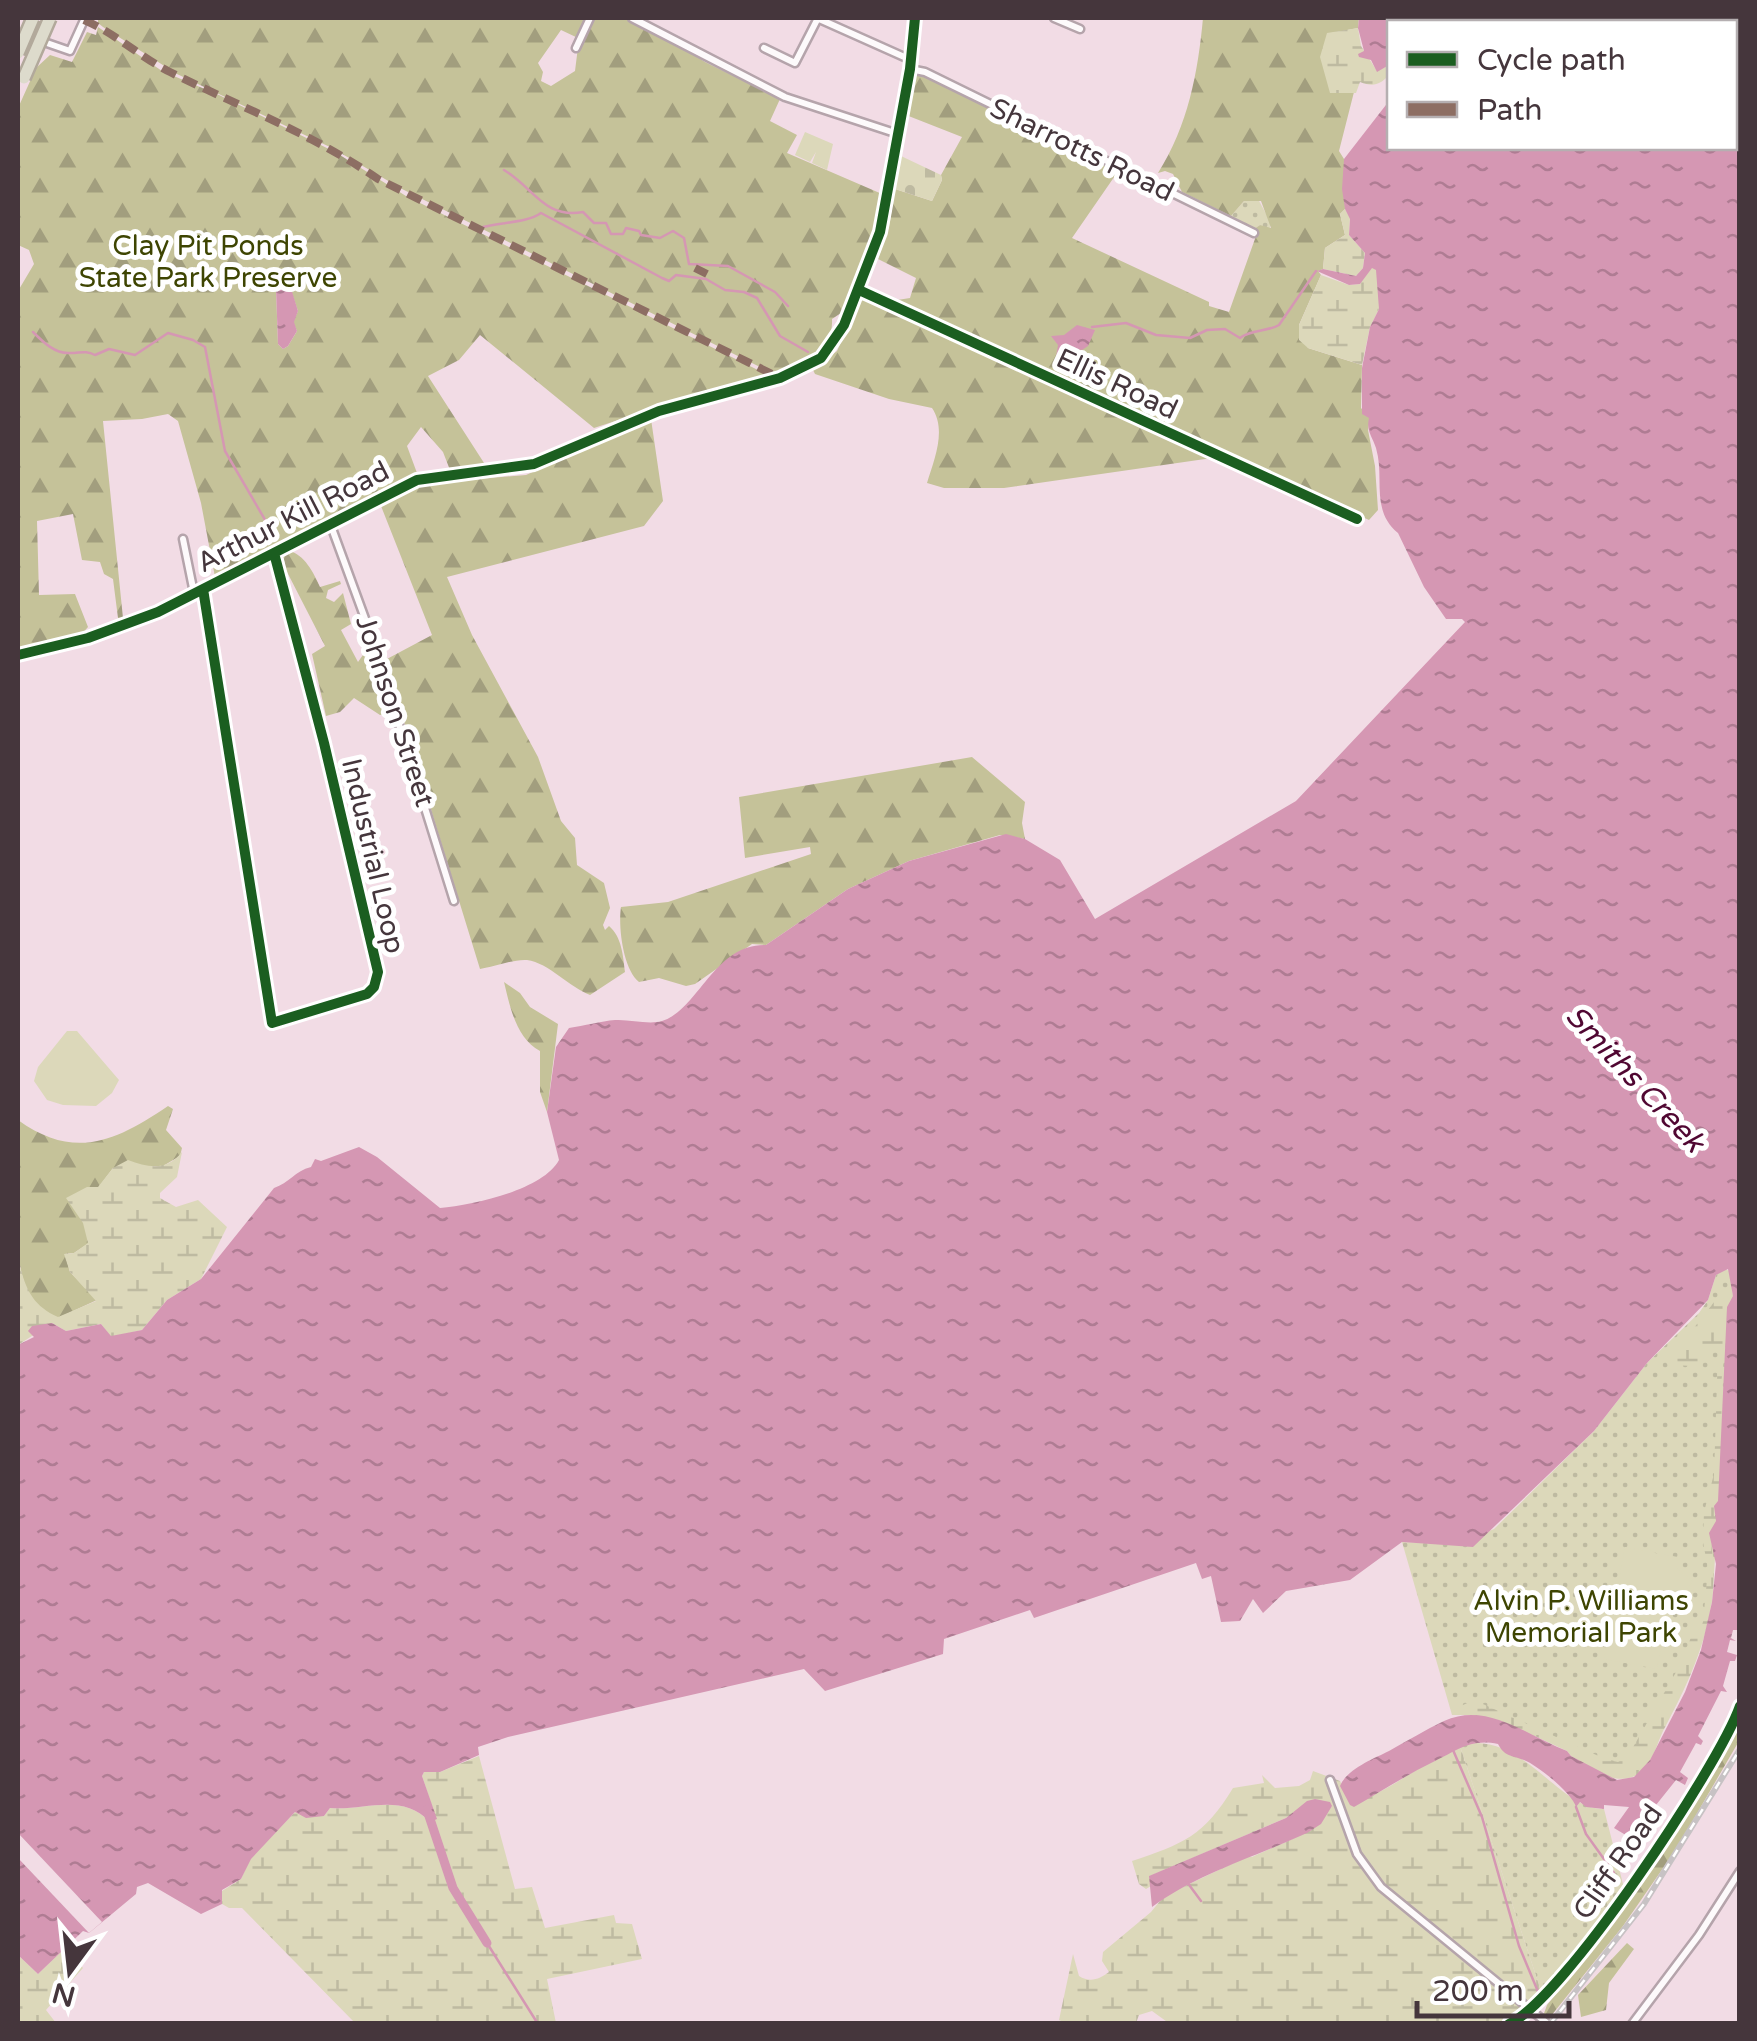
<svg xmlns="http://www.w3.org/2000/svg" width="1757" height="2041" font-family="'Varela Round',sans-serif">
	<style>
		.grass { fill: url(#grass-dots) }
		.forest { fill: url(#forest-firs); fill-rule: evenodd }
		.wetland { fill: url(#wetland-marsh) }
		.cemetery { fill: url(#cemetery-stones) }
		.pitch { fill: #dcd8ba }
		.water { fill: url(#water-ripples) }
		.pier { fill: #f2dce5 }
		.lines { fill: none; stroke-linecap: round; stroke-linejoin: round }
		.stream { stroke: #d597b3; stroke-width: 2.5 }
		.river { stroke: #d597b3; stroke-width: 9 }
		.minor-casing { stroke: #b5a4ab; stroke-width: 11 }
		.minor { stroke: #fdfafb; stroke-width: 6 }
		.rail-casing { stroke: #c7c2c4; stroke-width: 6 }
		.rail { stroke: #fff; stroke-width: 2.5; stroke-dasharray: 8; stroke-linecap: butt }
		.highway-bridge-casing { stroke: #b2a99b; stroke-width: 16; stroke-linecap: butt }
		.highway-bridge { stroke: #dddbcc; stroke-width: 11 }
		.quiet { stroke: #8d6e63; stroke-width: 8; stroke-dasharray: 15 8; stroke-linecap: butt }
		.cycleway-casing { stroke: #fff; stroke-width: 16 }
		.cycleway { stroke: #1b5e20; stroke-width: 10 }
		.labels { text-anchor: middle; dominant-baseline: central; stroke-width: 10; stroke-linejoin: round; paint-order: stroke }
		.street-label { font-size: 28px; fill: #45363c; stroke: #fff }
		.park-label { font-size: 28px; fill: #3e4502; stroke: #fff }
		.water-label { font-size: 30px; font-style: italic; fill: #500732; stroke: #fff }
	</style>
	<defs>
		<pattern id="grass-dots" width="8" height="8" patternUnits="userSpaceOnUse" patternTransform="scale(2.5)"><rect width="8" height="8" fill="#dcd8ba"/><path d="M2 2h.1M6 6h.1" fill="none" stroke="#bebaa1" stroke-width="1.8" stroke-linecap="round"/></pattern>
		<pattern id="forest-firs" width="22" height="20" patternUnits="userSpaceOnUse" patternTransform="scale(2.5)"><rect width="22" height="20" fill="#c5c299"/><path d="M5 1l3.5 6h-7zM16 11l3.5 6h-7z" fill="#a29e7e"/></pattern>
		<pattern id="wetland-marsh" width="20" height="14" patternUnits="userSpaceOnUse" patternTransform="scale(2.5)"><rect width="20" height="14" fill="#dcd8ba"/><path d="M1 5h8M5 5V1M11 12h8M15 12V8" fill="none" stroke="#bebaa1"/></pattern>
		<pattern id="cemetery-stones" width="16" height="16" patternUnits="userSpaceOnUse" patternTransform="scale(2.5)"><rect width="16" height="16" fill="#dcd8ba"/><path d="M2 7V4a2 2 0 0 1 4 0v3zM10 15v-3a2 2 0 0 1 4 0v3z" fill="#bebaa1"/></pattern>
		<pattern id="water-ripples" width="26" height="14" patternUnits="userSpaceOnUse" patternTransform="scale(2.5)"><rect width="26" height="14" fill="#d597b3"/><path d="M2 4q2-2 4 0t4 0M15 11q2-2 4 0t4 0" fill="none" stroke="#af7c93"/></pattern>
	</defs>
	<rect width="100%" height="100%" fill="#f2dce5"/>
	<!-- grass -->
	<path class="grass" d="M1258 199 1271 223 1269 230 1260 225 1254 229 1231 216 1244 201Z
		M1724 1269 1730 1271 1733 1296 1712 1602 1641 1772 1470 1714 1452 1715 1402 1542 1457 1544 1494 1529 1594 1431 1647 1363 1699 1313 1708 1300 1716 1275Z
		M1475 1743C1529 1742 1562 1810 1604 1809L1624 1888 1596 1932 1542 1994 1460 1746Z"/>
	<!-- forest -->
	<path class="forest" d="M98 18H588L578 38 561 30 538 63 543 72 541 81 551 86 575 71 578 47 593 18H627L642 29 672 41 705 62 780 99 770 121 797 135 787 153 882 194 869 253 844 311 832 319C834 349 803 371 776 375L402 189 332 148 177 74 103 27 98 23Z
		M1203 18H1359L1358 28 1327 34 1354 92 1339 151 1344 159 1345 209 1340 214 1345 235 1325 248 1323 269 1318 271 1321 275 1299 325 1308 348 1362 365 1361 408 1370 418 1368 430 1375 466 1378 510 1369 520 891 301 910 298 916 278 878 259 889 227 895 189 932 201 942 180 941 175 962 137 906 115 913 78 917 73 1119 170 1072 238 1209 302V306L1229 312 1256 236 1254 229 1260 225 1271 228 1261 201H1244L1231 216 1182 192 1173 174 1165 171 1158 173C1188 126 1198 72 1203 18Z
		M98 27 162 71 219 95 335 152 406 196 770 376 695 395 594 428 480 335 459 360 428 376 486 466 450 470 443 452 421 427 407 446 417 473 215 577 201 503 178 421 168 414 142 419 103 421 123 618H118L113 579 104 574 100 562 82 560 73 514 37 521 39 595 75 594 88 627 81 635 18 650V291L34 264 29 250 18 245V108L36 68 50 55 72 62 87 32 96 35ZM271 274H278L289 285 298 311 293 322 297 331 288 346 283 349 278 344 276 289 268 279Z
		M860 300 876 301 1219 457 1004 488H944L927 483C934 460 947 430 932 408L889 399 815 374 813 370 837 351Z
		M651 419 663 501 644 526 447 577 472 635 538 757 561 821 575 838 577 865 604 883 610 908 603 925 605 930 609 926C622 937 623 956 625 972L590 995C569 987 549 963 527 960 513 959 494 967 480 969L385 660 432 635 381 506 418 484 526 475Z
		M289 551C304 554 314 573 320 587L340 581 341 584 328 590 326 598 334 602 343 593 351 624 341 630 358 662 365 652 371 654 390 714 380 715 354 698 340 712 326 716 312 654 325 646 286 570 283 555Z
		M972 757 1025 802 1022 823 1025 839 1000 835 909 861 848 889 766 945 752 944 695 984 686 986 659 978 639 982C623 969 618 927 621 907L668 902 811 854 810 847 745 858 739 797Z
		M504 982 520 993 530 1007 558 1024 547 1112 540 1092V1051C516 1038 510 1007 504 982Z
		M168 1106 173 1109 166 1130 182 1148 180 1156 163 1166 113 1168C94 1193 80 1212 89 1243L74 1253 65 1254 70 1272 97 1300 58 1318C51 1314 42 1312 37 1306 6 1275 18 1165 18 1120 75 1161 116 1141 168 1106Z
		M1739 1717V1741L1677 1848 1623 1926 1547 2021 1543 2016 1547 2005 1627 1904 1729 1740Z
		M1627 1943 1634 1949 1609 1983 1606 2010 1581 2017 1578 1995Z"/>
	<!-- wetland -->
	<path class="wetland" d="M1358 28 1361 46 1377 71 1389 65V75C1380 85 1373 87 1360 82L1356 93H1330L1320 57 1327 33Z
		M1345 209 1350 218 1349 235 1365 253 1363 268 1356 276 1323 269 1325 248 1345 235 1340 214Z
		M1361 218 1366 220 1376 241 1379 294V309L1370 327 1362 365 1308 348 1299 340V325L1321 275 1349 285 1360 284 1372 246 1363 236 1358 220Z
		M182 1152 177 1177 160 1193V1198L176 1207 198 1200 227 1227 201 1279 167 1300 142 1330 111 1337 101 1324 66 1331 52 1323 18 1345V1259C25 1287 31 1305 58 1317L96 1301 70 1272 64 1254 74 1253 88 1243 83 1223 66 1198 87 1187H98L113 1168 128 1160C149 1168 167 1171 182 1152Z
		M1725 1288 1726 1299H1731L1721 1384 1722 1443 1716 1521 1709 1533C1725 1605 1696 1670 1663 1731 1656 1746 1651 1769 1635 1776 1612 1786 1590 1767 1571 1756L1567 1751 1498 1719 1487 1715H1452V1710L1474 1700 1603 1758 1618 1762 1628 1756 1683 1660 1692 1634 1703 1622 1708 1569 1703 1542 1704 1512 1714 1474 1718 1351H1706L1695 1366 1668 1365 1662 1358 1690 1333Z
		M1460 1746 1542 1994 1517 2015 1495 2024H1170L1152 2011 1139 2015 1136 2023 1068 2024 1059 2020 1073 1954 1079 1976C1090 1983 1100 1979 1109 1972L1102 1961 1103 1952 1151 1912 1164 1896 1248 1856 1252 1857C1287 1840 1308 1838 1332 1806L1302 1807 1286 1818 1150 1876 1151 1886 1146 1889 1139 1884 1132 1861C1183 1844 1204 1836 1233 1788L1264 1783 1262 1775 1275 1788 1299 1786 1310 1780 1313 1771 1340 1781 1350 1802C1385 1797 1425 1759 1460 1746Z
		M479 1756 515 1889 532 1887 545 1928 614 1915 616 1923 632 1924 642 1959 547 1979 556 2023H355L242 1908H229L222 1904V1891L241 1879 250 1859 295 1812 324 1816 330 1808C365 1811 402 1792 430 1822L436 1818 422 1776 424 1772H440Z
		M66 1947 83 1968 46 2010 56 2023H18V1955L38 1974Z"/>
	<!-- cemetery -->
	<path class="cemetery" d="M901 156 941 175 942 180 932 201 895 189Z"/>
	<!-- pitch -->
	<path class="pitch" d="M805 132 833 144 827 170 812 163 816 152 810 162 795 155Z
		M67 1031H77L119 1080 112 1093 96 1106 63 1105 47 1100 34 1081 38 1067Z
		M1625 1547 1644 1551 1646 1547 1655 1553 1678 1557 1676 1568 1693 1581 1665 1624 1657 1669 1604 1659Z"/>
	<!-- water -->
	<path class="water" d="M1359 18H1739L1740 1608 1737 1630H1733L1731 1638 1736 1641 1730 1640 1727 1652 1737 1655 1735 1661H1730L1723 1686 1727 1692 1721 1691 1698 1736 1703 1741 1701 1745 1696 1743 1680 1772 1688 1778 1685 1785 1676 1780 1652 1810 1645 1807 1643 1810 1647 1813 1629 1837 1614 1828 1629 1807 1604 1805V1809L1586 1807 1580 1802 1576 1807C1573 1794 1537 1765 1524 1760 1511 1755 1505 1757 1498 1744 1470 1738 1456 1751 1435 1761 1408 1774 1382 1791 1354 1807L1350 1805 1340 1786C1347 1769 1373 1759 1389 1751 1407 1741 1425 1730 1444 1721 1488 1701 1527 1736 1567 1751L1571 1756 1617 1780 1634 1777 1650 1760 1685 1692 1701 1650 1712 1602 1716 1564 1709 1533 1716 1521 1714 1506 1718 1501 1727 1307 1733 1296 1728 1269 1716 1275 1708 1300 1647 1363 1594 1431 1473 1547 1402 1542 1350 1580 1286 1591 1263 1613 1253 1599 1240 1621 1221 1622 1211 1576 1202 1579 1196 1563 1034 1618 1030 1610 944 1639 943 1654 825 1691 804 1669 508 1737 478 1747 479 1755 440 1772H424L422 1776 437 1819 430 1822C402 1792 365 1811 330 1808L324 1816 306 1818 295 1812 251 1859 241 1879 222 1890V1904L201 1914 148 1883 137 1887 136 1894 89 1933 83 1931 38 1974 18 1955V1345L34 1337 28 1331 32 1326 52 1323 66 1331 101 1324 111 1336 142 1330 167 1300 201 1279 274 1188C289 1183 295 1171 311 1167L315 1159 321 1161 359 1147 377 1157 440 1208C473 1205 543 1190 559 1160L547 1112 556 1047 569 1028C584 1026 601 1021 615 1020 630 1019 648 1025 662 1021 698 1010 715 943 766 945L848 889 909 861 1006 834 1025 839 1060 860 1095 919 1296 801 1465 622 1462 619H1446L1424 587 1398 533C1370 510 1385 478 1376 448 1372 436 1366 431 1369 418L1362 414V368L1370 327 1379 309 1376 270 1372 268 1360 284 1349 285 1317 271 1323 269 1356 276 1363 268 1365 253 1349 235 1350 219 1345 209 1342 189 1344 159 1389 101 1390 148H1734V22H1390L1389 65 1377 72 1371 60 1359 57 1358 54 1364 51 1358 28Z
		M271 274H278L290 285 298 311 294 322 297 331 288 346 283 349 278 344 276 289 268 279Z
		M1077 325 1095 330 1088 346 1082 350 1076 349 1062 359 1056 357 1058 345 1051 336 1064 335Z
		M1315 1799 1330 1802 1332 1806 1321 1824 1307 1833C1255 1857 1197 1874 1152 1907L1149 1876 1286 1818 1307 1801Z"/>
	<!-- pier -->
	<path class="pier" d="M18 1833 102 1922 89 1933 18 1858Z"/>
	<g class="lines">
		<!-- stream -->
		<path class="stream" d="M504 170C534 188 544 219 583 212L594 223H606L611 234H623L626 228 639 231 641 235 660 238 673 231 684 238 689 264 728 266 775 292 788 306
			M483 227C501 222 527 223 541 213L662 278 669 281 676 275 706 279 725 290 744 292 757 298 780 336 808 352
			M1092 327 1126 323 1156 335 1190 338 1207 330 1225 329 1240 338C1251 329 1267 332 1279 325L1316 271
			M33 332C43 342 55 354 70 353 81 353 85 350 95 355L109 349 135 355 168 333 193 340 205 347 225 451 275 537
			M1453 1750 1482 1817 1519 1946 1539 1994
			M1576 1807 1586 1834 1614 1873
			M1187 1882 1201 1901
			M487 1943 538 2024"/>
		<!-- river -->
		<path class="river" d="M427 1810 453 1888 487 1943"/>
		<!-- minor casing -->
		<g class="minor-casing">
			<path id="minor" d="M632 18 785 97 898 134
				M817 18 911 60
				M1054 18 1080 29
				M18 33 70 51 85 18
				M576 48 590 18
				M764 48 795 63 818 18
				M910 69 925 72 1254 233
				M859 290 1357 519
				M330 523 371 635 454 901
				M183 539 194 593
				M203 589 272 1023 367 994 374 987 378 972 324 743 274 553
				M18 655 88 638 158 612 417 480 534 464 659 411 780 378 821 358 844 325 880 232 910 69 915 18
				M1330 1780 1357 1854 1381 1887 1548 2024
				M1509 2024C1563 2000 1719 1766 1740 1706
				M1632 2024 1699 1935 1740 1871"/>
		</g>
		<!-- minor -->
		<use href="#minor" class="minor"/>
		<!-- rail casing -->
		<g class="rail-casing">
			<path id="rail" d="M1550 2024 1644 1904 1740 1749"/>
		</g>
		<!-- rail -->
		<use href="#rail" class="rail"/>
		<!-- highway-bridge casing -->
		<g class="highway-bridge-casing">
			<path id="highway-bridge" d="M18 53 33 18
				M24 78 50 18"/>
		</g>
		<!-- highway-bridge -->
		<use href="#highway-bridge" class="highway-bridge"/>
		<!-- quiet -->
		<path class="quiet" d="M84 20C115 33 140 57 170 72 240 107 313 134 378 179L780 378
			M695 268 707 274"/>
		<!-- cycleway casing -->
		<g class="cycleway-casing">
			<path id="cycleway" d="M859 290 1357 519
				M203 589 272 1023 367 994 374 987 378 972 324 743 274 553
				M18 655 88 638 158 612 417 480 534 464 659 411 780 378 821 358 844 325 880 232 910 69 915 18
				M1509 2024C1563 2000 1719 1766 1740 1706"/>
		</g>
		<!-- cycleway -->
		<use href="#cycleway" class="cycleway"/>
	</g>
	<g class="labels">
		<!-- street labels -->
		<g class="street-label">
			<text transform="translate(1082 150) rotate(26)">Sharrotts Road</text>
			<text transform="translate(1117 384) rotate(25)">Ellis Road</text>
			<text transform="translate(293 517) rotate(-27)">Arthur Kill Road</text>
			<text transform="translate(395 711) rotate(72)">Johnson Street</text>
			<text transform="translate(373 856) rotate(77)">Industrial Loop</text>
			<text transform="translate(1618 1862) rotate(-55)">Cliff Road</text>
		</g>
		<!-- park labels -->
		<g class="park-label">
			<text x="208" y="246">Clay Pit Ponds<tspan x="208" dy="32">State Park Preserve</tspan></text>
			<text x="1581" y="1601">Alvin P. Williams<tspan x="1581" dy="32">Memorial Park</tspan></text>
		</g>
		<!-- water labels -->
		<g class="water-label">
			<text transform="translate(1635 1079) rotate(47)">Smiths Creek</text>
		</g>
	</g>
	<!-- border -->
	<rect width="1757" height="2041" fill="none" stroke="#45363c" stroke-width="40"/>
	<!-- legend -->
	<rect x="1387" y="20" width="350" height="130" fill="#ffffff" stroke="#b5afb1" stroke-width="2.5"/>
	<rect x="1407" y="52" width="50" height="15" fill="#1b5e20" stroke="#b5afb1" stroke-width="2.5"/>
	<text x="1477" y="70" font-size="30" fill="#45363c">Cycle path</text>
	<rect x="1407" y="102" width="50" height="15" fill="#8d6e63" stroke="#b5afb1" stroke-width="2.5"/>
	<text x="1477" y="120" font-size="30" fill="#45363c">Path</text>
	<!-- north arrow -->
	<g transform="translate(70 1971) rotate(195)" stroke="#ffffff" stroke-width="8" paint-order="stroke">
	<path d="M0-8L18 38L0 25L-18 38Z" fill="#45363c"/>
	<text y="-15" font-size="28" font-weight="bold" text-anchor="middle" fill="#45363c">N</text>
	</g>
	<!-- scale -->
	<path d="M1417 2001v15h152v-15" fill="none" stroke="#45363c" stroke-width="5"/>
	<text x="1432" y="2001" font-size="30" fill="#45363c" stroke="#ffffff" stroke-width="8" paint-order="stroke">200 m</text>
</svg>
